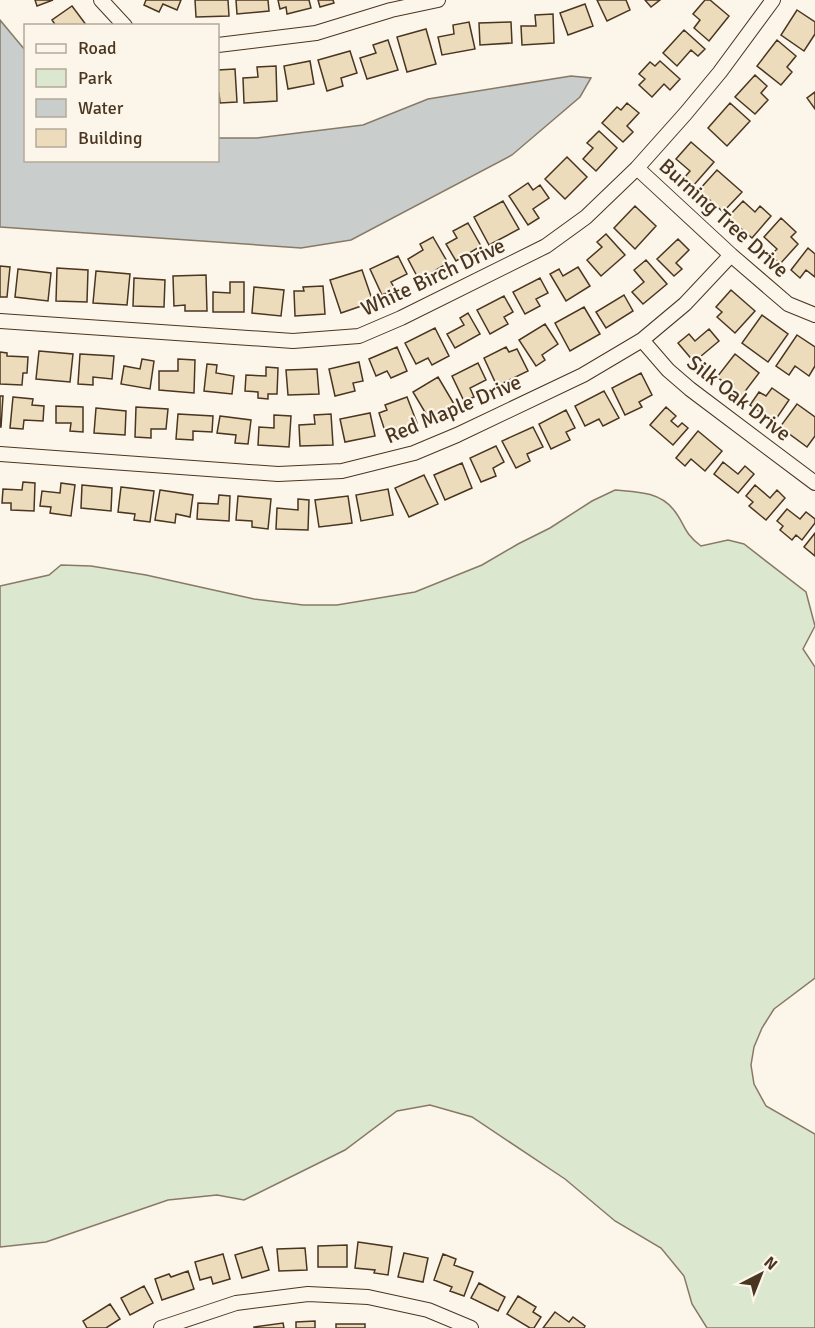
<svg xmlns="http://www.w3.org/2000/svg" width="815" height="1328" font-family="Signika,sans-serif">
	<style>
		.green { fill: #dce7d0; stroke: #887966; stroke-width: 1.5 }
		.water { fill: #c9cecd; stroke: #887966; stroke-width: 1.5 }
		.building { fill: #ecdcbc; stroke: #4a3520; stroke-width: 1.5 }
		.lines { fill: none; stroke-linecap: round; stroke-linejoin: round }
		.minor-casing { stroke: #4a3520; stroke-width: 16 }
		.minor { stroke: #fbf6e9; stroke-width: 14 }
		.labels { text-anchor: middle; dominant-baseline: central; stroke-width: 4.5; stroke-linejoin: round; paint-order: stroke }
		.street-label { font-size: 21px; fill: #4a3520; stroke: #fbf6e9 }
	</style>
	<rect width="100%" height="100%" fill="#fbf6e9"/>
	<!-- green -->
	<path class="green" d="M615 490C635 492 658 491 673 509 685 523 683 533 701 546L728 540 744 544 806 592 815 626 803 649 815 667V978L774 1009 762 1028 754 1047 751 1065 754 1084 766 1106 815 1134V1328H707L692 1304 684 1276 661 1248 615 1221 565 1179 472 1117 430 1105 397 1111 345 1150 244 1200 217 1195 168 1200 46 1242 0 1247V586L49 575 61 565 91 566 146 575 254 599 303 605H337L415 592 482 565 518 544 550 528 592 501Z"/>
	<!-- water -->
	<path class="water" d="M0 20 25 50 26 160H218V138H257L363 125 428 99 571 76 591 78 580 97 512 155 351 240 301 248 0 227Z"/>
	<!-- building -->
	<path class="building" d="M35 0H53L37 6Z
		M146 0H181L177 10 163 4 159 12 144 5Z
		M195 0H228L229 16 196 17Z
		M236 0H268L269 11 237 14Z
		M278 0H309L311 8 287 14 286 7 280 9Z
		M318 0H333L334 3 320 7Z
		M597 0H626L630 10 607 21Z
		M645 0H660L651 7Z
		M705 0H710L729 16 709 41 694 28 700 20 693 14Z
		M585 4 593 26 568 35 560 13Z
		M72 6 87 26H56L52 20Z
		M797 10 815 22V34L804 51 781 35Z
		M553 14 554 43 522 45 521 26H536L535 15Z
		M469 22 475 49 442 55 438 37 454 34 453 25Z
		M511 22 512 43 480 45 479 23Z
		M426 29 436 64 407 72 397 37Z
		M684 30 705 49 698 56 691 50 677 66 663 53Z
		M388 40 398 70 367 79 360 58 376 53 373 45Z
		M777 40 796 56 787 67 792 72 781 85 757 66Z
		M350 51 357 73 341 78 343 86 327 91 318 60Z
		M310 61 314 84 288 89 284 66Z
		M660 61 680 79 670 90 664 84 652 97 639 85 645 79 639 74 650 62 655 66Z
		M276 66 277 101 244 103 243 78 258 77 257 67Z
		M235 69 237 102 220 103 219 93H218V70Z
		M755 75 767 86 761 93 768 100 755 114 735 97Z
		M815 92V109L807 98Z
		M627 103 639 113 627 126 633 132 623 142 602 123 617 107 621 110Z
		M730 103 750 121 727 146 708 128Z
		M599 131 617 148 596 171 583 159 593 148 587 143Z
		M691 142 714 162 693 186 684 178 690 171 676 159Z
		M567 157 587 177 565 199 545 179Z
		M717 170 742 192 723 212 699 190Z
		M528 183 533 190 540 185 549 198 533 209 539 218 528 225 509 196Z
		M503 201 519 229 489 245 474 217Z
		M743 201 755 212 760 206 771 216 752 238 728 217Z
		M635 206 656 226 635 249 614 228Z
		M781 218 796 232 791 237 798 244 780 264 771 255 777 249 764 237Z
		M468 223 481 246 456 261 446 244 457 238 453 231Z
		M606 234 625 255 601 276 587 260 602 247 597 242Z
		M433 237 448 263 419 280 408 259 423 250 420 244Z
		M678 239 689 250 676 263 682 269 674 276 657 259Z
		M808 248 815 254V277L806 270 800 278 791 270Z
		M398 256 407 274 391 282 395 289 382 295 370 269Z
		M646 260 667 284 643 304 632 292 644 282 634 270Z
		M0 266 10 267 7 297H0Z
		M578 267 590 286 566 301 550 274 559 269 563 276Z
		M57 268 88 270 87 302 56 301Z
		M18 269 51 273 48 301 15 297Z
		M362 270 373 302 341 313 330 280Z
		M96 271 130 274 127 305 93 303Z
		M206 275 207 311H185V305L174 306 173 276Z
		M134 278 165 280 164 307 133 306Z
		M540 278 548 293 536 299 540 306 525 314 513 292Z
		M230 282H244V312H213V292L230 293Z
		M323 286 325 314 295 316 294 291H304L303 287Z
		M254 287 284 290 281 316 252 313Z
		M731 290 755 311 735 333 717 317 722 312 716 307Z
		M624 295 633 311 606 328 596 312Z
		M504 296 513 312 504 317 508 324 490 334 477 310Z
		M584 307 600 334 570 351 555 323Z
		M468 313 480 334 455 348 447 334 464 325 460 318Z
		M762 315 788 334 768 362 742 343Z
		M545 324 558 344 542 355 545 360 536 366 519 340Z
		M435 328 449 356 432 365 428 358 416 364 405 343Z
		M709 329 719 341 694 362 678 343 689 334 695 341Z
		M797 335 815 347V366L809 376 795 366 789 375 776 366Z
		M397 347 407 371 391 378 387 371 376 376 369 359Z
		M506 347 509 352 517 349 528 371 497 386 484 358Z
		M39 351 73 354 70 382 36 379Z
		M0 352 7 353V356L28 357 27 373H23L22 385 0 384Z
		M80 354 114 356 112 379 93 377V385L78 384Z
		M735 354 759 373 740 398 729 390 734 384 728 379 725 383 717 377Z
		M142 359 154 361 150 389 121 384 124 366 140 369Z
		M178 359 195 360 194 393 159 390V371H178Z
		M359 362 363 381 353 383 355 391 335 396 329 369Z
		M478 363 486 380 470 388 474 397 464 401 452 376Z
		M207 364 217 365 216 373 234 376 232 394 204 391Z
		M266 367 278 368 277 394H268V399L258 398V392L245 391 246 375 266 376Z
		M317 369 319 394 288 395 286 370Z
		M641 373 652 395 639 402 642 407 625 415 612 388Z
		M438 377 454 404 429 419 413 392Z
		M772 388 789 400 774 422 750 405 759 392 766 396Z
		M604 391 619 418 603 426 599 419 585 426 575 406Z
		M0 396H3L1 427H0Z
		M13 397 33 399 32 405 44 406 43 421 24 420 23 429 10 428Z
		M407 397 417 423 386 434 379 413 387 410 385 405Z
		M797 404 815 417V436L807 447 780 427Z
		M56 406 83 407V432L70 431 71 423H56Z
		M136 407 168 409 166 429H151V438L135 437Z
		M666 407 676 416 671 421 678 427 682 423 688 428 673 445 650 425Z
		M96 408 126 411 125 435 94 433Z
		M566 410 575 428 566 432 570 440 551 449 539 424Z
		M370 413 375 436 345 442 340 419Z
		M178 414 213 416 212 432 193 431V440L176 439Z
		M331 414 333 445 300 446 299 425 315 424 314 415Z
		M274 415 291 416 289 447 258 445 259 427 274 428Z
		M220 416 251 420 248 444 235 443 236 435 217 433Z
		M533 427 543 447 527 454 530 461 516 468 502 441Z
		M698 431 722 451 705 471 691 459 685 466 676 458Z
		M496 446 504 462 493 468 496 476 481 482 470 458Z
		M723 462 738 474 745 466 754 474 738 493 714 474Z
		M462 463 472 488 445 500 434 475Z
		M424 475 438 504 409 517 395 488Z
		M23 482 35 483 34 511 11 510V503H2L3 489 22 490Z
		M61 483 75 485 71 516 50 513 51 507 40 506 42 491 60 493Z
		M82 485 112 488 111 511 81 508Z
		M755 485 770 498 777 490 785 498 766 520 749 506 753 502 746 496Z
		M121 487 154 491 150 522 134 520 135 514 118 512Z
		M388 489 393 515 361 521 356 495Z
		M160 490 193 495 190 517 176 514 175 523 155 520Z
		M219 495 230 496 229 521 197 519 198 503 218 504Z
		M238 496 271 499 268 529 252 527V521L236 520Z
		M348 496 352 523 319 527 315 500Z
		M298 499 309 500 308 530 276 529 277 508 298 510Z
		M787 509 800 519 806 512 815 519V523L802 540 796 535 792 540 780 530 783 526 777 521Z
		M815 533V556L804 547Z
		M358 1242 392 1247 388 1275 374 1273 375 1270 355 1268Z
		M347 1245V1267H318V1246Z
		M262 1247 269 1270 242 1278 235 1255Z
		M305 1248 307 1270 279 1271 277 1249Z
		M404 1253 428 1258 423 1282 398 1277Z
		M223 1254 230 1279 213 1284 211 1277 200 1280 195 1262Z
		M443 1254 456 1259 454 1265 473 1272 464 1296 450 1291 452 1287 434 1280Z
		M188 1271 194 1289 162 1300 155 1279 169 1274 171 1277Z
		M479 1283 505 1297 498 1311 471 1298Z
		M144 1286 153 1303 130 1315 121 1298Z
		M518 1296 536 1307 533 1312 541 1317 534 1328H530L507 1314Z
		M110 1304 120 1319 106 1328H87L83 1321Z
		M555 1312 569 1322 573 1317 585 1326 584 1328H543Z
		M315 1321V1328H296V1322Z
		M283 1323 284 1328H254V1327Z
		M336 1324H365V1328H336Z"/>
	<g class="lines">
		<!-- minor casing -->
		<g class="minor-casing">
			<path id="minor" d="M101 0 125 26
				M218 45 316 33 391 10 438 0
				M637 168 731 255 788 304 815 315
				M0 321 293 341 359 336 401 318 546 246 586 217 637 168 686 113 720 72 773 0
				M642 340 668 370 690 389 815 483
				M0 454 278 474 342 471 414 453 457 435 583 375 642 340 685 304 731 255
				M161 1328 236 1303 308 1294 368 1297 428 1310 471 1328"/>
		</g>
		<!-- minor -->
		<use href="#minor" class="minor"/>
	</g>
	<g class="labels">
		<!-- street labels -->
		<g class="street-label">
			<text transform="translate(724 218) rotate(42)">Burning Tree Drive</text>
			<text transform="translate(433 277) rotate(-25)">White Birch Drive</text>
			<text transform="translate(739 398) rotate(38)">Silk Oak Drive</text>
			<text transform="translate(453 409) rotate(-23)">Red Maple Drive</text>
		</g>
	</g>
	<!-- legend -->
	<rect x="24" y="24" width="195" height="138" fill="#fbf6e9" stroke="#b4a999" stroke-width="1.5"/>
	<rect x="36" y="44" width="30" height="9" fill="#fbf6e9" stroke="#b4a999" stroke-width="1.5"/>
	<text x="78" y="54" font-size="18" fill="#4a3520">Road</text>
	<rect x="36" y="69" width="30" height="18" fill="#dce7d0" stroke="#b4a999" stroke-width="1.5"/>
	<text x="78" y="84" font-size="18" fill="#4a3520">Park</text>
	<rect x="36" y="99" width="30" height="18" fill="#c9cecd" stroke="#b4a999" stroke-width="1.5"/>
	<text x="78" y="114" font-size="18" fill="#4a3520">Water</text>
	<rect x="36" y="129" width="30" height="18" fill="#ecdcbc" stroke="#b4a999" stroke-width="1.5"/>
	<text x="78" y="144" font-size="18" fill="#4a3520">Building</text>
	<!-- north arrow -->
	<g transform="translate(761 1274) rotate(42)" stroke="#fbf6e9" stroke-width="4.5" paint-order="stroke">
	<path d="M0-4.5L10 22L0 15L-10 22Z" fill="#4a3520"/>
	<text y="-9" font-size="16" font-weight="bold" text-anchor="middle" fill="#4a3520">N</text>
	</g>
</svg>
